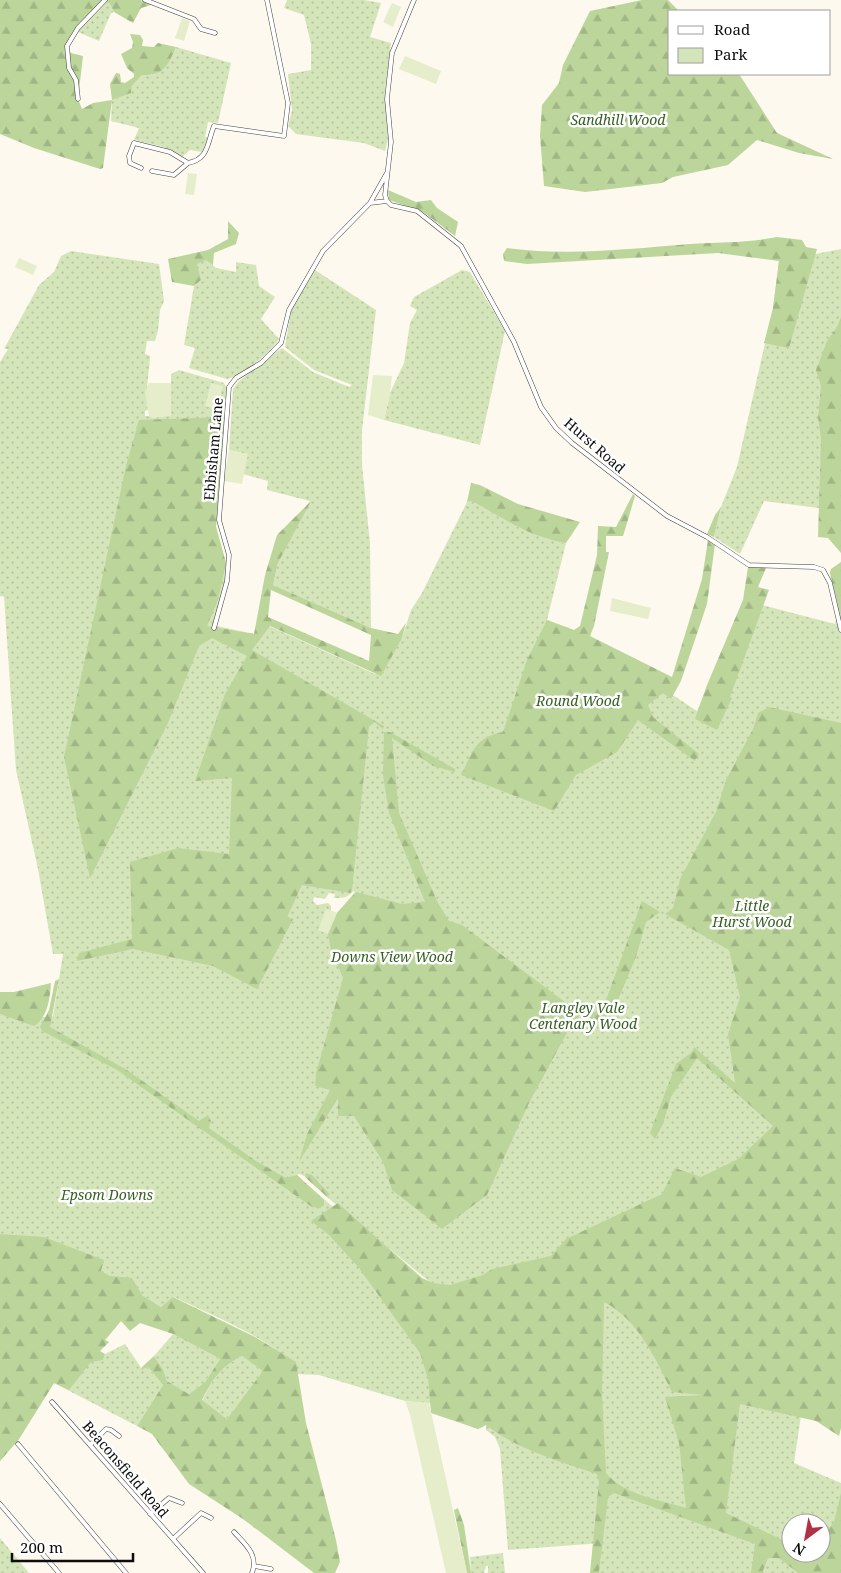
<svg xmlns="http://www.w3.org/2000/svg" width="841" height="1573" font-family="'Noto Serif',serif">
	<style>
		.green { fill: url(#green-dots); fill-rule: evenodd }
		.forest { fill: url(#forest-firs); fill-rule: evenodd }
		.pitch { fill: #e5edcb }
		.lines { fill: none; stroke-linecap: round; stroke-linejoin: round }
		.street-casing { stroke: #404040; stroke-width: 5 }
		.street { stroke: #fff; stroke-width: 4 }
		.labels { text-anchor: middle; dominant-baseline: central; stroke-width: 5; stroke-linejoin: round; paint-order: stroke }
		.park-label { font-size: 14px; font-style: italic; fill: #365f22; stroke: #fff }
		.street-label { font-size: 14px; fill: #0d0d0d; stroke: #fff }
	</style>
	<defs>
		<pattern id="green-dots" width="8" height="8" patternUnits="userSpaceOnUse" patternTransform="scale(1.25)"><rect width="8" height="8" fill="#d5e5ba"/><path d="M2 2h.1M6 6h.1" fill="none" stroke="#b6c39f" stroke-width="1.8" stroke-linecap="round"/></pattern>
		<pattern id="forest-firs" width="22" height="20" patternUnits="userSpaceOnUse" patternTransform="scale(1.25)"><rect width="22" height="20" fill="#bcd59b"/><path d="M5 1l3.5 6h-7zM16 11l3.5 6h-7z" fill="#a0b684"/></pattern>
	</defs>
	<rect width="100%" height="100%" fill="#fef9ee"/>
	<!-- green -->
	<path class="green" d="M287 0H364L381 3 370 37 391 43 385 92 388 139 385 151 364 143 296 134 288 126 292 110 288 74 311 70V44L304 15 284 8Z
		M103 2 109 3 114 12 111 13 99 41 78 32V28Z
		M176 47 231 63 218 123 208 122 205 137 208 138 202 152 190 150 182 157 163 147 134 140 139 128 111 121 112 100 130 93 132 86 142 75C163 76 168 65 176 47Z
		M841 249V544L819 508 764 501 740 554 714 537 721 507 737 467 773 308 779 261Z
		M71 251 159 264 164 301 160 310 158 331 155 341H147L145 354 150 356C149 376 145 391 148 410L145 411V416H171V374L179 370 224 383 227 388 217 486 216 527 226 563 227 581 214 627 217 626 254 634 269 626 375 674 402 638 411 610 422 593 467 502 472 501C502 518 531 538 566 543L547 620 574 630 697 711 743 600 835 624 838 607 830 573 831 569 841 571V1400L802 1409 794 1463 841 1483V1573H599L602 1543 508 1550 500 1449 495 1437 486 1430V1425L478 1429 429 1403 405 1401 319 1375 297 1374C291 1346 200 1310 174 1297L161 1307 142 1295 105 1340 109 1342 99 1351 103 1360 105 1354 125 1344 142 1369 148 1367 163 1385 137 1426 54 1383 19 1439 0 1461V1009L50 1018 53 1016 63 954H53L38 869 16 770 4 597 0 596V362L8 349H4L39 285 54 272 61 256ZM353 891 355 892 337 913 331 911V906L328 903 317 905 313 901 314 897 325 899 329 893 335 894 334 898C341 898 349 898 353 891ZM299 1174 319 1182 329 1193 327 1197 431 1283 417 1280 301 1179 297 1175ZM791 1523H821V1553H791Z
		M206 259 216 268 236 272V262L256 265 259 286 275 297 261 319 279 339C271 352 241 377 227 379L189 368 195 348 184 345 194 286 201 280 196 264Z
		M315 270 376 310 362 430V465L370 543 371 628 273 585 278 563 310 501 267 490 268 481 243 474 247 454 229 450 233 389 239 381 282 348 313 372 349 387 352 385 314 370 285 347 291 310Z
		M462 270 470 272 505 331 480 445 384 420 390 393 404 363 410 323 417 310 410 306 414 297Z
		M173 1334 220 1359 205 1382 189 1394 167 1381 163 1369 154 1356Z
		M242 1356 264 1371 227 1419 202 1401C211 1381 223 1365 242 1356Z
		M0 1538 29 1573H0Z
		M503 1553 505 1573H488V1566H486L484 1573H471L470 1557Z"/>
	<!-- forest -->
	<path class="forest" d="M0 0H141L151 5 141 8 133 23 114 12 109 3 103 2 78 28 67 46 71 53 83 56 78 99 82 109 93 103 112 100 110 84 116 73 120 74 121 82 125 83 134 77V74L127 68 121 54 132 48 133 42 130 34 140 35 143 40 142 46 154 47 158 43 176 47C168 66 163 76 142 75L132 86 131 93 112 100 103 168 100 169 34 148 0 134Z
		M642 0H668L679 11H670V74H739L777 133 833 159 799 153 757 140 728 165 673 177 662 183 585 192 544 186 540 136 542 105 559 83 563 65 590 11Z
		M388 190 416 202 431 200 437 208 458 222 455 236 423 212 389 200Z
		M228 221 239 233 236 244 214 253 213 265 206 260 197 264 201 280 194 286 172 282 168 259 208 250 228 239Z
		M777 237 802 240 806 247 817 249 789 348 764 343 773 308 779 261 718 253 527 264 504 261 503 254 507 248C567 256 629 249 690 244 719 242 747 243 777 237Z
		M841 317V553L828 538 818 537 821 438 818 417 821 386 816 370 827 341 837 327Z
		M225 417 216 527 226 563 218 600 207 626 254 634 265 575 277 535 311 501 278 563 273 585 371 628 398 634 406 623 402 638 381 676 270 626 252 650 384 726 383 729 374 722 369 727 352 890 350 893 302 885 287 917 293 919 257 989 213 966 133 949 77 961 79 953 132 939 130 862 178 848 229 854 232 778 195 781 225 694 247 656 212 638 199 646 168 723 90 878 64 757 126 466 139 420ZM271 590 371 635 369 661 268 617Z
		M471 483 480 485 518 504 580 522 566 543C531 538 502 518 472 501L467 502Z
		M633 494 635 496 624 533 623 536H606V552H609L594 626 590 636 672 677 702 579 708 540 715 544 707 604 681 681 671 699 663 693 648 705 653 717 699 754 695 761 638 720 617 752 576 775 554 811 461 775C474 750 474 738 503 732L527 660 547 620 574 630 580 626 597 555 598 526 616 527Z
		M721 507 714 537 707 534 715 515Z
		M841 562V617L830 573 831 569Z
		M748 567 766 568 758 587 769 590 730 697 732 698 717 730 695 719 707 685 743 600Z
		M769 707 841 723V1428L839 1436 816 1421 740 1404 726 1513 791 1544V1553H821V1538L834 1522 841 1493V1573H798L779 1558H768L762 1573H751L755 1544 614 1493 608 1497 599 1573H590L599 1481 597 1474C559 1461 518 1450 486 1425L478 1429 431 1413 428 1379 420 1353 359 1268 329 1235 311 1221 338 1203 422 1278 433 1283 450 1285 483 1275 492 1269 551 1256 566 1239 662 1194 675 1168 701 1177 738 1159 773 1126 697 1058 671 1097 663 1124 655 1139 650 1133 676 1064 692 1052 694 1047 735 1083 728 1034 740 997 729 950 665 914 673 908 680 879 716 812 726 780 753 729 758 713ZM604 1302C638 1319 656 1360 672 1392L704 1395 665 1397 679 1443 686 1508C660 1500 624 1495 606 1473L602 1394Z
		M384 732H390L455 769V772L433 766 392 738 399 813 437 901 449 921 462 925 581 1014 595 1012 605 1003 642 901 660 912 646 922 636 957 610 1019 596 1022 581 1014 570 1027 528 1105 487 1195 442 1229 392 1190 383 1162 354 1116H338V1098L299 1162 307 1134 330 1090 315 1086 316 1073 343 978 331 950 328 934 337 913 356 892 402 904 425 902 389 813 383 775Z
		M59 979 50 1027 127 1070 199 1121 208 1115 211 1121 209 1128 256 1161 286 1178 297 1175 324 1200V1205L320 1208 312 1207 117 1070 42 1031 40 1027 49 1010 55 981Z
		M51 983C50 998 48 1017 34 1026L0 1014V992H14Z
		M306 1173 312 1175 330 1194 327 1197 305 1177Z
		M0 1234 44 1237 104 1260 101 1271 110 1276 132 1278 142 1295 161 1307 173 1297 255 1337 296 1362 306 1423 336 1540 340 1562 335 1573H314L243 1519 189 1484 152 1434 137 1426 163 1385 148 1367 141 1370 142 1367 154 1356 163 1369 167 1381 189 1394 205 1382 220 1359 173 1334 140 1323 130 1331 121 1321 105 1340 109 1342 100 1351 105 1354 103 1360 91 1362 69 1390 54 1383 19 1439 0 1461ZM242 1356 263 1371 227 1419 202 1400C211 1381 223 1365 242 1356Z
		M458 1508 464 1525 471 1573H467L454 1510Z"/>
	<!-- pitch -->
	<path class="pitch" d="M392 3 401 7 393 27 383 22Z
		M182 18 190 21 184 41 175 38Z
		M405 56 441 71 436 84 399 69Z
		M188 173 197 174 194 195 185 194Z
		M19 258 37 266 33 275 15 267Z
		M373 375 392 376 390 393 384 420 368 415Z
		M149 383H171V416L153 418 149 416 145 392Z
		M211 383 223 386 217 409 205 406Z
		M229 450 248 454 242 484 224 481Z
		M612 598 651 608 648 619 610 611Z
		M326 909 337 913 328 934 318 930Z
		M405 1401 429 1403 467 1573H446L410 1415Z"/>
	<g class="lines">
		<!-- street casing -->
		<g class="street-casing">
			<path id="street" d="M145 0 194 19 201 29 215 33
				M78 99 76 80 69 68 67 46 78 28 105 0
				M141 168 130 163 129 156 134 143 170 152 188 163C209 159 207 143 214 126L284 136 288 103 267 0
				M152 171 174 175 188 163
				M387 201 391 205 417 211 461 246 514 342 541 407 556 428 572 443 667 516 707 537 749 565 814 567 823 570 830 583 841 630
				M387 201 385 195 391 142 387 99 392 53 414 0
				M370 203 387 201
				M214 628 227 581 229 555 219 520 229 387 236 378 261 363 281 343 289 310 323 251 370 203 387 173
				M52 1402 203 1573
				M18 1444 126 1573
				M90 1445 106 1429 111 1430 119 1436
				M0 1504 59 1573
				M150 1514 169 1498 182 1503
				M234 1532C245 1544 259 1555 252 1573
				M173 1539 201 1513 211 1518
				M254 1566 271 1569"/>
		</g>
		<!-- street -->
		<use href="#street" class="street"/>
	</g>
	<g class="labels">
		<!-- park labels -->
		<g class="park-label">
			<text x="618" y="119">Sandhill Wood</text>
			<text x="578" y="700">Round Wood</text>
			<text x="752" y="905">Little<tspan x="752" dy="16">Hurst Wood</tspan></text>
			<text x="392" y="956">Downs View Wood</text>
			<text x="583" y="1007">Langley Vale<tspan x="583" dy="16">Centenary Wood</tspan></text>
			<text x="107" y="1194">Epsom Downs</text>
		</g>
		<!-- street labels -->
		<g class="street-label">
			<text transform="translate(595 445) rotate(41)">Hurst Road</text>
			<text transform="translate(213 449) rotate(-85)">Ebbisham Lane</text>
			<text transform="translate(126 1469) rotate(49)">Beaconsfield Road</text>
		</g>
	</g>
	<!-- legend -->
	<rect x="668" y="10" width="162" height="65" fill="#ffffff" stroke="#9e9e9e"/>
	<rect x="678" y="26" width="25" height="8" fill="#ffffff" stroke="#9e9e9e"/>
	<text x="714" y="35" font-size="15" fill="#0d0d0d">Road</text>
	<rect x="678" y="48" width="25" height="15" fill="#d5e5ba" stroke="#9e9e9e"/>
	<text x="714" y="60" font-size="15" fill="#0d0d0d">Park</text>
	<!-- north arrow -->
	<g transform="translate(806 1538) rotate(212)"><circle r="24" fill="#ffffff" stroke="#9e9e9e"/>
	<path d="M0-4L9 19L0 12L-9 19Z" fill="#b13045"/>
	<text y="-8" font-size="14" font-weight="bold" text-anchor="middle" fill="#0d0d0d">N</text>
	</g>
	<!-- scale -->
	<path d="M12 1553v8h121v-8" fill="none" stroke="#0d0d0d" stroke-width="2.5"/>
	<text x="20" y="1553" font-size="15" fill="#0d0d0d" stroke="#ffffff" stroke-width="4" paint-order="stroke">200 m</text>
</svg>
